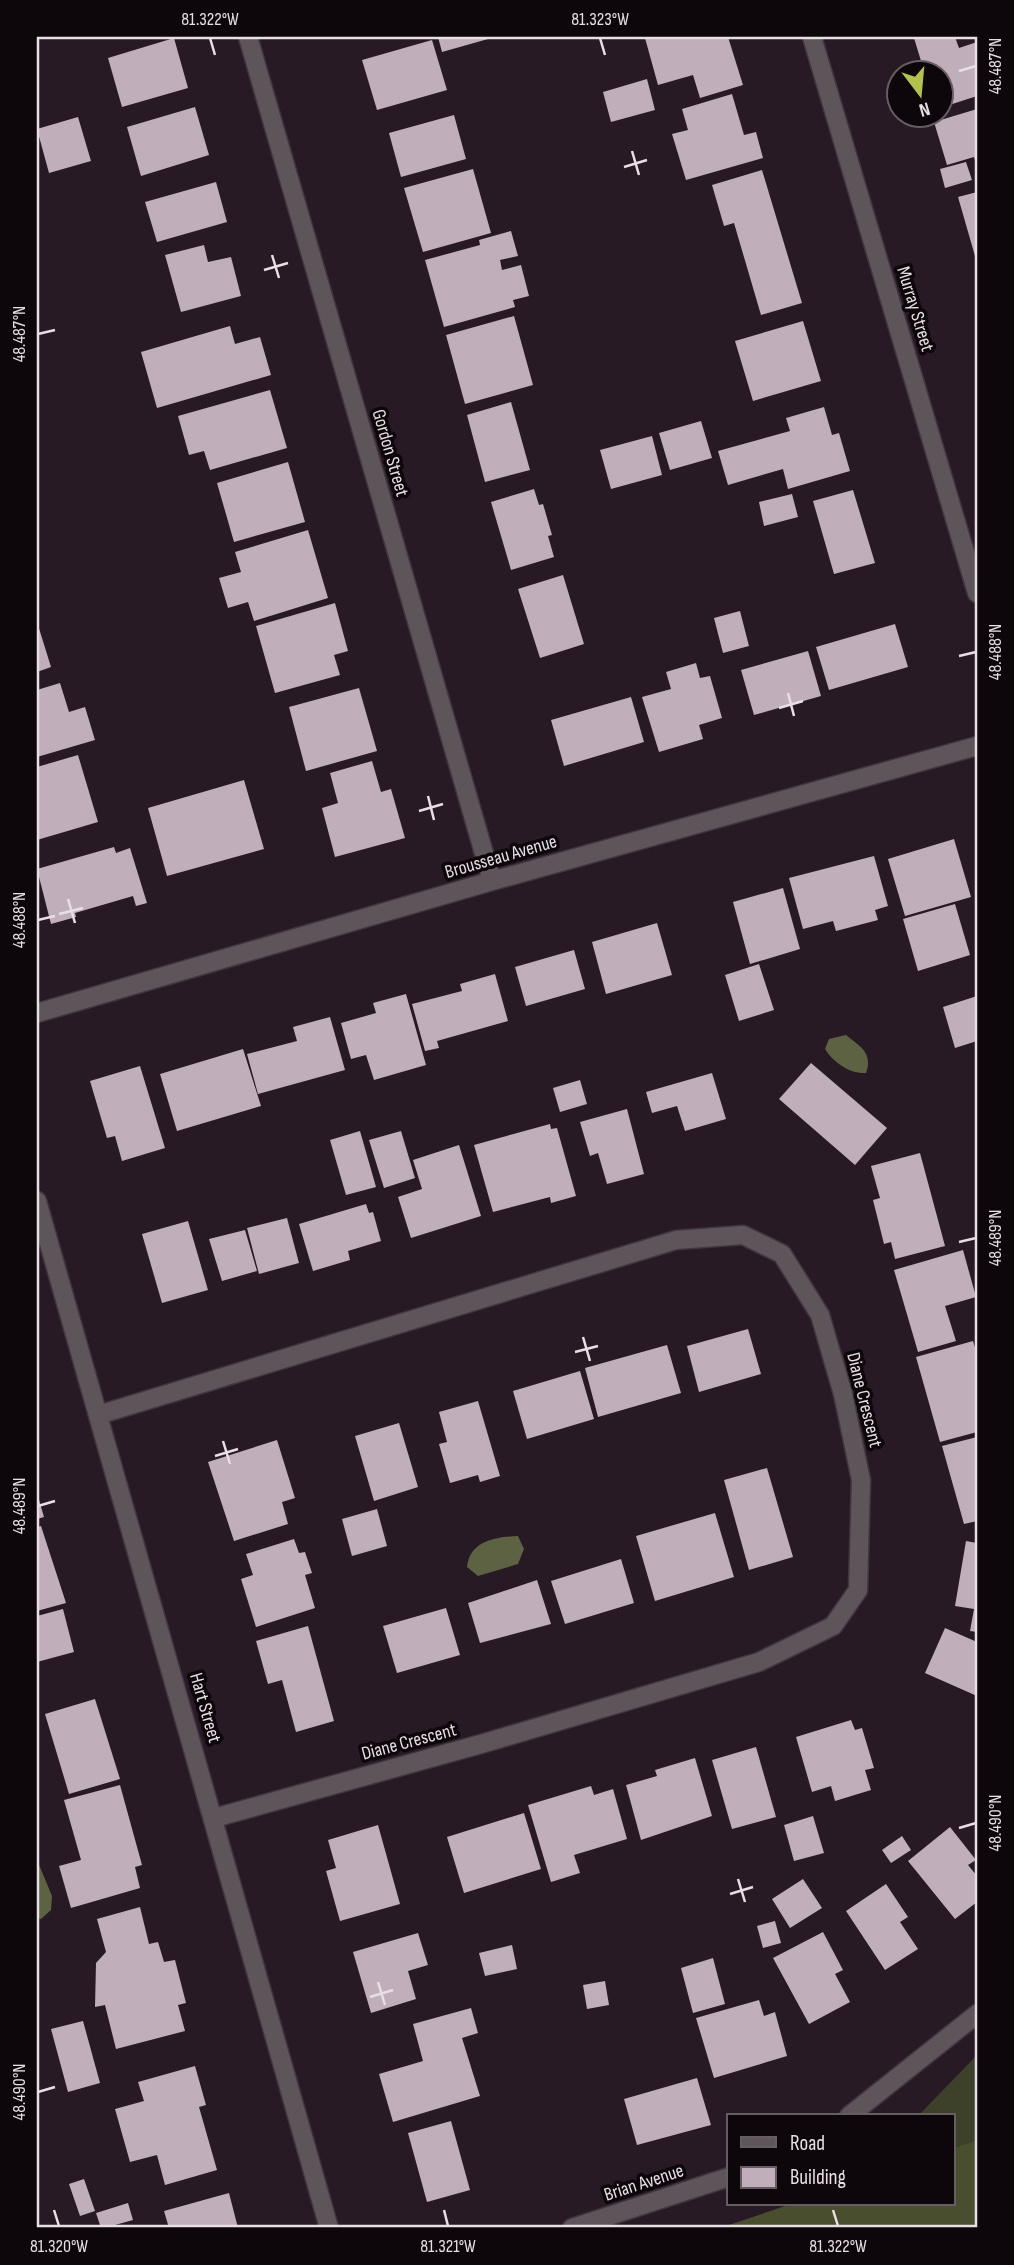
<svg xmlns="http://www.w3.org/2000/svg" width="1014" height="2265" font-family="'Sofia Sans Condensed',sans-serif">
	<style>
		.green { fill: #3d4129 }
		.forest { fill: #494e2e }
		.water { fill: #5d6342 }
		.building { fill: #c1aebb }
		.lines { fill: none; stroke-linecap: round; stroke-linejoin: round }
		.street-casing { stroke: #433540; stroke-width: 21 }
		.street { stroke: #5d555a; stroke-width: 18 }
		.ticks { fill: none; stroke: #e8dee5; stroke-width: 2.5 }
		.labels { text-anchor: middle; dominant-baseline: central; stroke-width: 7; stroke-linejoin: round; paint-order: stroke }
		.street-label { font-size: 19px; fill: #e8dee5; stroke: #0d070b }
		.neatline { fill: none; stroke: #e8dee5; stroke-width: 2.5 }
		.ticks-label { font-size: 18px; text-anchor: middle; fill: #e8dee5 }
	</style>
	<rect width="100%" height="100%" fill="#281a25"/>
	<!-- green -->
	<path class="green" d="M977 2055V2140L953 2148V2116H918Z"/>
	<!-- forest -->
	<path class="forest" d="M977 2140V2228H720L791 2204H953V2148Z"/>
	<!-- water -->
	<path class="water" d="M846 1035C861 1047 873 1053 866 1073 850 1074 834 1063 825 1049L829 1039Z
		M518 1536 524 1549 518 1564 478 1576 467 1567C470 1541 494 1537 518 1536Z
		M37 1860 52 1896 51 1910 41 1919 37 1918Z"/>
	<!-- building -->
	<path class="building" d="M438 37H487L488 39 442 52Z
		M728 37 743 85 700 98 693 75 658 85 645 38Z
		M955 37 959 48 977 42V96L940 108V74H925L914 38Z
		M174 38 188 88 122 107 108 58Z
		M432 40 447 90 377 110 362 60Z
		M647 79 655 110 611 122 603 92Z
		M732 94 744 135 756 132 763 158 686 180 672 134 688 130 682 109Z
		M195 107 209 155 141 176 127 127Z
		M977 109V166L974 157 947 165 934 122Z
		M454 115 466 159 401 177 389 133Z
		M78 117 91 161 49 173 37 129Z
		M966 162 972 180 945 188 940 169Z
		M473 169 491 233 423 252 404 188Z
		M762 170 802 303 761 315 734 223 724 226 712 185Z
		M216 182 227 222 157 242 145 202Z
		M977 192V263L958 197Z
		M511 231 518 256 500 260 502 270 521 265 529 296 513 300 515 307 444 327 425 260 480 245 479 240Z
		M204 245 208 262 231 257 241 296 181 312 165 255Z
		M514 316 533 385 465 404 446 335Z
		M803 321 821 381 753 401 735 341Z
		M230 326 235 344 260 337 271 375 157 408 141 352Z
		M270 390 287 448 210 470 204 451 189 455 178 416Z
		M511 402 530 470 485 482 467 415Z
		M824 407 832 435 839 433 850 471 788 489 783 469 728 485 718 451 790 431 786 418Z
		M701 421 712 458 670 470 659 433Z
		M652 436 662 475 611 489 600 450Z
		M288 462 305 522 234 542 217 483Z
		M534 489 539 505 543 504 552 535 548 536 554 557 511 570 491 502Z
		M853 490 875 563 834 574 813 501Z
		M792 494 798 517 764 526 759 502Z
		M308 530 328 598 254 621 248 602 228 608 219 578 241 572 235 552Z
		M563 575 584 644 540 658 518 589Z
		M335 603 348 651 334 655 340 675 275 693 256 626Z
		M740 611 749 646 723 653 714 618Z
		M37 622 51 667 37 672Z
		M895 624 908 667 829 690 816 647Z
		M808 651 821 696 754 715 741 670Z
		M696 663 700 678 710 676 722 718 699 725 703 739 659 752 642 697 671 689 666 672Z
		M60 683 69 712 85 707 95 740 37 757V690Z
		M359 688 377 751 306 771 289 707Z
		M631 697 644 742 564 766 551 720Z
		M78 755 98 822 37 840V767Z
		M372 761 381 792 391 789 405 838 335 857 322 808 338 803 330 773Z
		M244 780 264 849 167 876 148 808Z
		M954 839 971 897 905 916 888 859Z
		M114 847 116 853 130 848 147 903 136 906 133 896 75 913 76 917 51 924 37 869Z
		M874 856 888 906 875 910 878 920 836 931 833 921 803 929 789 878Z
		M783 888 800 949 750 964 733 902Z
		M955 904 970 955 918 971 903 919Z
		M657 923 672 975 606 994 592 942Z
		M574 950 585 989 526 1006 515 967Z
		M759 964 774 1010 739 1021 725 975Z
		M495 974 508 1021 437 1041 439 1048 425 1051 412 1004 462 991 460 984Z
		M406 994 426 1065 374 1080 366 1055 351 1059 341 1023 376 1013 373 1003Z
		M977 996V1041L955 1048 943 1007Z
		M330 1017 345 1070 258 1094 247 1054 297 1041 293 1027Z
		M243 1049 261 1106 177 1131 160 1074Z
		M811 1063 887 1128 855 1165 779 1099Z
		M140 1066 165 1148 122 1161 115 1136 107 1138 90 1081Z
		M712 1073 726 1119 685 1131 677 1106 652 1113 646 1092Z
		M580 1080 587 1104 560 1112 553 1088Z
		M627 1109 644 1174 607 1184 598 1153 590 1156 580 1122Z
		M550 1124 551 1129 557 1128 576 1196 551 1203 550 1197 493 1212 474 1145Z
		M360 1131 376 1187 346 1195 330 1140Z
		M401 1131 415 1178 384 1188 369 1140Z
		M459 1145 481 1216 411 1238 398 1197 422 1189 413 1160Z
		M920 1153 945 1246 895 1259 891 1242 884 1244 873 1200 880 1198 871 1166Z
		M366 1204 369 1213 373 1212 381 1241 348 1251 350 1260 313 1271 299 1224Z
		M287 1218 299 1263 259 1274 247 1228Z
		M188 1221 208 1290 162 1303 142 1234Z
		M245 1230 257 1271 222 1281 209 1239Z
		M963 1250 976 1297 945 1306 956 1341 918 1352 894 1270Z
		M748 1329 761 1374 699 1392 687 1346Z
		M973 1341 977 1354V1432L940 1442 916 1357Z
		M667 1345 681 1393 598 1417 585 1368Z
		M580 1371 594 1419 527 1439 513 1391Z
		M478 1401 500 1476 480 1482 478 1475 450 1483 439 1444 447 1442 439 1412Z
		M399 1423 418 1487 374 1501 355 1436Z
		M977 1437V1521L964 1524 942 1446Z
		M277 1440 295 1498 282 1502 288 1524 234 1541 208 1462Z
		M767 1468 793 1557 749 1570 724 1480Z
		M37 1493 44 1517 37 1519Z
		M377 1509 387 1546 352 1556 342 1519Z
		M715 1513 734 1577 655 1601 636 1536Z
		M41 1526 66 1603 37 1611V1527Z
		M294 1539 299 1553 305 1552 312 1573 305 1575 315 1608 256 1627 241 1579 253 1575 246 1554Z
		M966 1541 977 1543V1632L970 1631 974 1609 955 1606Z
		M621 1559 634 1603 565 1624 551 1581Z
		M537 1580 551 1624 480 1643 468 1603Z
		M446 1608 460 1655 397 1673 383 1626Z
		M63 1609 74 1652 37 1662V1616Z
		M308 1626 334 1721 296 1732 282 1680 268 1684 256 1641Z
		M945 1628 977 1642V1696L925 1673Z
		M95 1699 120 1779 69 1794 45 1714Z
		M851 1720 855 1730 862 1728 874 1768 865 1770 871 1790 835 1801 831 1786 812 1792 796 1737Z
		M756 1747 776 1817 732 1829 712 1760Z
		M695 1758 712 1816 641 1840 626 1785 657 1776 655 1770Z
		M120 1785 142 1865 135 1867 140 1888 71 1908 59 1866 81 1860 64 1800Z
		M591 1786 594 1795 613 1789 627 1839 574 1855 580 1873 551 1882 528 1805Z
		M524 1813 541 1869 464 1893 447 1837Z
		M813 1816 824 1853 794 1861 784 1825Z
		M378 1825 400 1904 340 1921 326 1871 336 1868 328 1840Z
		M950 1827 976 1860 968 1865 977 1876V1902L955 1919 908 1861Z
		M902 1836 911 1850 891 1863 882 1850Z
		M803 1879 822 1908 790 1928 772 1899Z
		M886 1884 908 1917 900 1922 918 1949 885 1970 846 1911Z
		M140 1907 149 1944 158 1942 164 1962 175 1960 186 2003 178 2005 185 2031 116 2049 105 2005 95 2007 96 1963 106 1952 97 1919Z
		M775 1921 781 1943 763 1948 757 1926Z
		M823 1932 843 1970 835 1974 850 2002 809 2024 773 1958Z
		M418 1933 428 1965 408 1971 416 1999 371 2013 353 1952Z
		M512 1945 517 1969 485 1976 479 1953Z
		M713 1958 725 2004 693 2013 681 1968Z
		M605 1981 609 2005 587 2009 583 1985Z
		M759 2000 764 2016 775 2012 787 2056 714 2078 696 2018Z
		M471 2008 478 2033 462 2038 480 2096 393 2122 379 2074 423 2061 413 2024Z
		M83 2021 100 2083 68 2092 51 2029Z
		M195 2066 206 2105 199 2107 217 2170 165 2185 157 2155 130 2162 115 2109 144 2101 138 2082Z
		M697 2078 711 2125 637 2145 624 2099Z
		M451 2121 470 2190 427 2202 408 2133Z
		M84 2179 95 2211 80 2216 69 2184Z
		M229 2193 238 2228H169L164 2211Z
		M128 2203 133 2220 115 2225 116 2228H101L96 2213Z"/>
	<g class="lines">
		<!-- street casing -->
		<g class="street-casing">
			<path id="street" d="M248 37 492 881
				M812 37 977 593
				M37 1013 492 881 977 746
				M37 1201 329 2228
				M98 1415 676 1240 743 1235 782 1254 820 1315 843 1394 861 1480 858 1590 833 1626 759 1662 481 1744 214 1818
				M849 2116 977 2014
				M572 2228 729 2177"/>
		</g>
		<!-- street -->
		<use href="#street" class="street"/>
	</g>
	<!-- ticks -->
	<path class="ticks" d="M210 38 215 55M600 38 605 55M959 71 976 66M632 151 639 175M624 167 647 160M272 255 279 278M264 270 288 263M38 334 55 330M959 656 976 652M788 693 794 716M779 708 803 701M428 796 434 820M419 811 443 804M68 899 75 923M59 914 83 908M38 920 55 916M959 1242 976 1238M583 1337 590 1361M575 1352 598 1346M223 1441 230 1464M215 1456 238 1449M38 1506 55 1501M959 1828 976 1823M738 1879 745 1902M730 1894 753 1887M378 1982 385 2005M370 1997 393 1990M38 2092 55 2087M54 2210 59 2226M444 2210 448 2226M833 2210 838 2226"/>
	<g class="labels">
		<!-- street labels -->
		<g class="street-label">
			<text transform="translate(915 309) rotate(73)">Murray Street</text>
			<text transform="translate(390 453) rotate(74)">Gordon Street</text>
			<text transform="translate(501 857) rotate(-16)">Brousseau Avenue</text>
			<text transform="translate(864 1400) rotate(76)">Diane Crescent</text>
			<text transform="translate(205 1708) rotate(74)">Hart Street</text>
			<text transform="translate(409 1742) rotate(-15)">Diane Crescent</text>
			<text transform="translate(644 2183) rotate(-18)">Brian Avenue</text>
		</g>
	</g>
	<!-- border -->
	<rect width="1014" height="2265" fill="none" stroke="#0d070b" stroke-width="77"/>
	<!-- legend -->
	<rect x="727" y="2114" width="228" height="91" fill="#0d070b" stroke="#655d62" stroke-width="2"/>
	<rect x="741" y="2137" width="35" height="10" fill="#5d555a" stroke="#655d62" stroke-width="2"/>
	<text x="790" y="2150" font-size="21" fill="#e8dee5">Road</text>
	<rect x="741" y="2167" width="35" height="21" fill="#c1aebb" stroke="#655d62" stroke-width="2"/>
	<text x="790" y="2184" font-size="21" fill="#e8dee5">Building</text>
	<!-- north arrow -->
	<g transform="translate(920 94) rotate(164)"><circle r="33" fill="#0d070b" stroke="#655d62" stroke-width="2"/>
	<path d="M0-5L12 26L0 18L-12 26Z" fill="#b3c24b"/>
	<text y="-10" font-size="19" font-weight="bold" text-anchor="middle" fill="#e8dee5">N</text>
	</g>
	<rect x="38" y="38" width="938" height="2188" class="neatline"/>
	<g class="ticks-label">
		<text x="210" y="25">81.322°W</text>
		<text x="600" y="25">81.323°W</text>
		<text transform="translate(995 66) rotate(-90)" y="6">48.487°N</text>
		<text transform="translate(19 334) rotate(-90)" y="6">48.487°N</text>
		<text transform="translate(995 652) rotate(-90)" y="6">48.488°N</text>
		<text transform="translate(19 920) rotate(-90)" y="6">48.488°N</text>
		<text transform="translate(995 1238) rotate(-90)" y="6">48.489°N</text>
		<text transform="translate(19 1506) rotate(-90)" y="6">48.489°N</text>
		<text transform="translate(995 1823) rotate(-90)" y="6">48.490°N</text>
		<text transform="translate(19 2092) rotate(-90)" y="6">48.490°N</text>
		<text x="59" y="2252">81.320°W</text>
		<text x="448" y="2252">81.321°W</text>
		<text x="838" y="2252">81.322°W</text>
	</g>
</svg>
